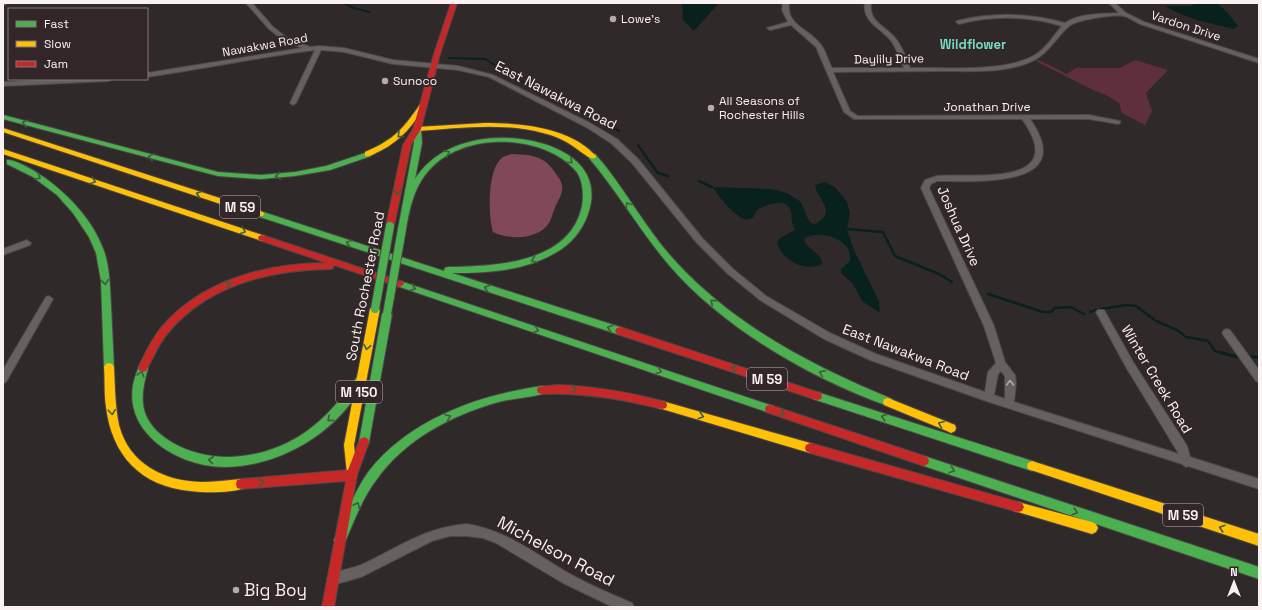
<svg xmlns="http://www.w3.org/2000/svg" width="1262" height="610" font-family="'Space Grotesk',sans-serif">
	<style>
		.green { fill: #602f3d }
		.forest { fill: #814958 }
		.water { fill: #09211c }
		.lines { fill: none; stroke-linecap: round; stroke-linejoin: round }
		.stream-far2 { stroke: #09211c; stroke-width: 2 }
		.stream-far1 { stroke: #09211c; stroke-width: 2.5 }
		.stream { stroke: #09211c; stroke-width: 3 }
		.street-casing { stroke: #4d4748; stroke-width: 2 }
		.fast-casing { stroke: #4d4748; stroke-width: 2 }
		.slow-casing { stroke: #4d4748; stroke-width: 2 }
		.jam-casing { stroke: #4d4748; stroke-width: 2 }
		.street { fill: #676061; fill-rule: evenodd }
		.fast { fill: #4caf50; fill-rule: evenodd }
		.slow { fill: #ffc107; fill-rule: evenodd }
		.jam { fill: #c62828; fill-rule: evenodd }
		.fast-bridge-casing { stroke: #4d4748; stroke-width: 10; stroke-linecap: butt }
		.fast-bridge { stroke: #4caf50; stroke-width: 8 }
		.oneway { stroke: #3d5d39 }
		.oneway2 { stroke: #b0a8aa }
		.poi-dot { fill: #b3abad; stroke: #332629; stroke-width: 1.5 }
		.labels { text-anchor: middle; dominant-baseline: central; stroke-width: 4; stroke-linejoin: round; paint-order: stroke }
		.far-poi-label { font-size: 12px; fill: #faf1f3; stroke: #332629; text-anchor: start }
		.far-street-label { font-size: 12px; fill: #faf1f3; stroke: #332629 }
		.far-neighbourhood-label { font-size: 13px; font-weight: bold; fill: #76dbc5; stroke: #332629 }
		.shield { fill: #332629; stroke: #beb4b6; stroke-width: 1 }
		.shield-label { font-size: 13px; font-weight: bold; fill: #faf1f3 }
		.street-label { font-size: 14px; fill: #faf1f3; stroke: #332629 }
		.near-street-label { font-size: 17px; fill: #faf1f3; stroke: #332629 }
		.near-poi-label { font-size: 17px; fill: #faf1f3; stroke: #332629; text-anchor: start }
	</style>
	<rect width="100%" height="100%" fill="#30292a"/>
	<!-- green -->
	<path class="green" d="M1039 60 1067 74 1076 68H1120L1135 60 1168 70 1146 93 1152 111 1145 125 1122 113 1119 103 1106 95 1093 90 1036 61Z"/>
	<!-- forest -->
	<path class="forest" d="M512 154C534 155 546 156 558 177 561 180 563 187 562 191 561 196 558 201 556 205 553 211 552 218 549 223 538 240 509 240 493 232 488 215 487 168 503 157 505 156 509 155 512 154Z"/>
	<!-- water -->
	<path class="water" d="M682 3H719L694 31 683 20Z
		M1198 3H1217L1227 12 1238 26 1234 29C1210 23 1186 19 1165 6H1190Z
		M825 182 835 187 847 202 850 213 847 229 853 248 879 301 880 313 862 301 853 284 841 273V269L850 261C850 257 850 252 848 249 840 236 817 231 805 238V243L821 258 822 264C805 273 781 260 777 242L780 238 795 230C794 227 792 224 792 221 791 217 792 214 791 211 786 196 766 205 757 210L753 218 746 220C731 214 721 198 712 187L772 189 787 193 801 202 808 219 811 223 815 224C839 211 816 199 815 185Z"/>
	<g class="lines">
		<!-- stream-far2 -->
		<path class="stream-far2" d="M344 3 354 8 369 12
			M449 58 485 59 528 85 619 131
			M638 145 645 155"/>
		<!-- stream-far1 -->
		<path class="stream-far1" d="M644 154 658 173 668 176
			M699 181 712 187
			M847 229 883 232 895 256 939 274 952 282
			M988 294 1043 312H1051L1055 308 1070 307 1084 314
			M1101 309 1126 305 1136 306 1156 321 1177 330 1186 337 1208 341 1215 351 1226 354
			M1090 312 1096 310"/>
		<!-- stream -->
		<path class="stream" d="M1222 353 1238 357
			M1247 357H1259"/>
		<!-- street casing -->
		<g class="street-casing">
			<path id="street" d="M3 3H7L3 6Z
				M246 3H252L273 27 286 37 310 47 319 46 344 48 393 60 458 66 493 75 590 123 617 139 638 159 703 239 733 269 766 296 830 333 876 354 985 392 988 372 996 363 984 326 921 188 925 180C929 179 933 177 937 176 973 173 1071 188 1022 119H854L844 112 816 47 791 25 770 30 767 28 788 22 782 10 783 3H789C786 26 810 29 821 45 826 51 828 61 832 68H904C900 59 897 50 892 42 882 28 862 23 865 3H871C868 22 887 27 896 39 903 48 906 58 910 68 945 67 1004 73 1035 55 1046 49 1054 35 1062 26 1028 16 993 15 959 24L956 22 957 21C993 12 1029 13 1065 23 1080 13 1102 14 1119 13L1109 3H1115L1126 13 1144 22 1259 59V63L1140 24C1135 22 1129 17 1124 16 1114 14 1075 20 1068 27 1052 42 1047 57 1025 64 999 73 970 71 943 71 906 71 870 72 833 72L850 111 858 116 1089 115 1120 121V123L1118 124 1089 119H1030C1079 189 976 181 937 181L931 184 929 188 994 326 1005 362 1015 375 1016 383 1014 402 1179 454 1126 367 1096 312 1098 310H1104L1133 362 1187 446 1190 457 1259 479V489L1188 466 1186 467 1182 464 989 402 870 360 824 339 760 300 727 273 697 243 632 163 611 143 586 127 489 77 458 70 393 64 344 52 321 50 296 103 293 105 290 103 315 50C259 57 203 69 147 77V73L302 48 282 39 269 29ZM1001 371 1005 376V399L994 395 998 374Z
				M67 79H112L109 81 3 86V82Z
				M27 240 31 243 30 245 3 255V249Z
				M49 296 53 299 6 382 3 383V370L46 297Z
				M1227 329 1230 330 1259 370V382L1256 381 1224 336 1222 333 1224 330Z
				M467 524C504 530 532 551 563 570 585 583 609 593 632 603L634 607H613L563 583 496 543 483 538 467 536H450L432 541 361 577 333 585 329 583 327 579 329 575C339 570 351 569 361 565 398 548 425 527 467 524Z"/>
		</g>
		<!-- fast casing -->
		<g class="fast-casing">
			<path id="fast" d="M3 115 218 172 261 175 295 172 326 166 368 152 372 154 371 156 330 170 295 176 261 179 218 176 3 119Z
				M414 127H417L421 129 422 143 415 179C430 156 452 145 478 140 524 131 610 150 588 214 582 231 570 245 555 253 525 271 487 273 452 273L623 328 625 331 623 334 620 335 257 216 256 214 257 212H263L444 271 445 268 448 267C495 266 570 264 582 206 584 195 583 180 576 171 544 134 468 132 433 166 415 183 410 206 406 229L402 232 399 231 398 229 414 143Z
				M589 154H595L606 167C630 198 649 233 676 262 735 326 812 366 892 399L893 402 892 405 888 406C811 379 722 327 669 265 640 231 618 192 589 158Z
				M7 160C16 159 38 173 45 178 71 197 93 221 104 251 110 268 110 288 111 306 112 326 113 347 114 367L112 370 109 371 106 370 104 367 101 281 96 253 89 237 73 213 57 195 33 177 7 164Z
				M400 281 770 405 774 406 775 409 774 412 770 413 397 286 396 284 397 282Z
				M387 310 390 312 392 314 369 442 368 445 364 447 360 445 359 442 382 314 384 312Z
				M143 364 146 365 148 368C144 383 140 398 145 413 150 427 161 436 173 443 208 463 252 460 287 443 318 428 340 402 359 374L362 373 365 374 367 377C341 430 284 466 225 467 172 467 110 424 140 365Z
				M542 386 546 387 547 390 546 393C530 398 511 398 495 403 450 416 405 440 377 479 362 498 354 522 344 544L340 546 336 544 334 540 336 536C346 515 355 490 369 471 410 419 479 395 542 386Z
				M817 392 1032 461 1036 463 1037 466 1036 469 1032 471 813 399 812 396 813 393Z
				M924 456 1259 567V579L924 466 920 464 919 461 920 458Z"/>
		</g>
		<!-- slow casing -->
		<g class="slow-casing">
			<path id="slow" d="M423 102 426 104C414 124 402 140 380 151 375 153 371 157 365 156V152C395 139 403 129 421 103Z
				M485 123C521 123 570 127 596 156L595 158C589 159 586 155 581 152 570 143 557 136 543 133 502 122 459 128 417 131L413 129 417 127Z
				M3 128 263 212 264 214 263 216H257L3 132Z
				M3 149 265 236 266 238 262 241 259 240 3 154Z
				M375 306 378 307 380 309 354 445 357 474 356 478 352 479 348 478 347 474 344 445 370 309 372 307Z
				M109 363 112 364 114 367C115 386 115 406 119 425 129 464 164 481 201 482 214 482 228 480 241 479L245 480 246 484 245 488C231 493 206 493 190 491 141 486 112 456 106 407 104 394 105 380 104 367L106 364Z
				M888 398 955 425 956 428 955 431 951 433 947 431 884 405 883 402 884 399Z
				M662 401 810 443 814 445 815 448 814 451 810 453 662 409 658 408 657 405 658 402Z
				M1032 461 1259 534V546L1028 469 1027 466 1028 463Z
				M1018 502 1092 522 1096 524 1098 528 1096 532 1092 534 1018 512 1014 511 1012 507 1014 503Z"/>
		</g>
		<!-- jam casing -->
		<g class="jam-casing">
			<path id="jam" d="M451 3H457L440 54 421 129 411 145 394 226 390 229 386 226 403 145 413 129 434 54Z
				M262 235 403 282 404 284 400 287 334 265 333 268 330 269C270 270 207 285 167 334 158 345 153 358 146 371L143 372 140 371 138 368C145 354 151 340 161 328 201 280 267 263 327 263L259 240 258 238 259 236Z
				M620 327 817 392 821 393 822 396 821 399 817 400 617 334 615 331 617 328Z
				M557 385C593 386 627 392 662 401L666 402 667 405 666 408 662 409C622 399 583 392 542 394L538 393 537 390 538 387Z
				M770 405 924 456 928 458 929 461 928 464 924 466 766 412 765 409 766 406Z
				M364 437 368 439 369 442 357 475 334 607H322L346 481 241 489 237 488 236 484 237 480 241 479 348 470 360 439Z
				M810 443 1018 502 1022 503 1024 507 1022 511 1018 512 810 453 806 451 805 448 806 445Z"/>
		</g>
		<!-- street -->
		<use href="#street" class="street"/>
		<!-- fast -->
		<use href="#fast" class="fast"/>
		<!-- slow -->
		<use href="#slow" class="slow"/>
		<!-- jam -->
		<use href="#jam" class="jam"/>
		<!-- fast-bridge casing -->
		<g class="fast-bridge-casing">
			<path id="fast-bridge" d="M375 309 390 226
				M387 314 402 229"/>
		</g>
		<!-- fast-bridge -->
		<use href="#fast-bridge" class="fast-bridge"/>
	</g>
	<!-- one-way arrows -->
	<defs><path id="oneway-chevron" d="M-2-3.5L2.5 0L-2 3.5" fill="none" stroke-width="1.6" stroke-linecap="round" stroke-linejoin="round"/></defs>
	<g class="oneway">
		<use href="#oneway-chevron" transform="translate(25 123) rotate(-165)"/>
		<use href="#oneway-chevron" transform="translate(400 135) rotate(137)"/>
		<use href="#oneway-chevron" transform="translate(447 153) rotate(-29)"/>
		<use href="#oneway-chevron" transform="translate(151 157) rotate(-165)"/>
		<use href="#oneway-chevron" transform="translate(570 161) rotate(43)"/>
		<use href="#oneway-chevron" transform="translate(278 176) rotate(175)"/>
		<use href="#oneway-chevron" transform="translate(38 177) rotate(31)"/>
		<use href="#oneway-chevron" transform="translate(93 181) rotate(19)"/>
		<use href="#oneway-chevron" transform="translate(397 192) rotate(101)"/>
		<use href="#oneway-chevron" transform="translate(199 194) rotate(-162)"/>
		<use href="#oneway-chevron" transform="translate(628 205) rotate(-126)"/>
		<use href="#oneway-chevron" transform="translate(243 231) rotate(19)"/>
		<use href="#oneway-chevron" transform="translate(349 243) rotate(-162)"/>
		<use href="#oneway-chevron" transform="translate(534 260) rotate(159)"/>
		<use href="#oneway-chevron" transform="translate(105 282) rotate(84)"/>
		<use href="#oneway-chevron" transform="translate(228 284) rotate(-24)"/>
		<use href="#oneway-chevron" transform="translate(413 288) rotate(19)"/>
		<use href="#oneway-chevron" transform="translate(487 288) rotate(-162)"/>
		<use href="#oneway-chevron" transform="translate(713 302) rotate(-140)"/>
		<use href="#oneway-chevron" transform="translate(610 328) rotate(-162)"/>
		<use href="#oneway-chevron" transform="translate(536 330) rotate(19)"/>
		<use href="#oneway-chevron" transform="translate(367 347) rotate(101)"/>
		<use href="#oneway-chevron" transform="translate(734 368) rotate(-162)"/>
		<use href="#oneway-chevron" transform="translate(659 371) rotate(19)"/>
		<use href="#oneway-chevron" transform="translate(822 373) rotate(-154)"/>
		<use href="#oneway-chevron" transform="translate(141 374) rotate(-74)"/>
		<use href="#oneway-chevron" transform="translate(574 389) rotate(1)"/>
		<use href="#oneway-chevron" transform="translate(112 412) rotate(83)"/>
		<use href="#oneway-chevron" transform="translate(782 413) rotate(19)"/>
		<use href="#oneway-chevron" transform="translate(701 416) rotate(16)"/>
		<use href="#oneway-chevron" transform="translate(448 417) rotate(-22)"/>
		<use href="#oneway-chevron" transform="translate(884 417) rotate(-162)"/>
		<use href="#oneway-chevron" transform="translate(330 419) rotate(139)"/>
		<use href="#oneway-chevron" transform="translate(941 424) rotate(-158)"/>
		<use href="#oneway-chevron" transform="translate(211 460) rotate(-174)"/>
		<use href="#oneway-chevron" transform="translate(952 470) rotate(19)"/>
		<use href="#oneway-chevron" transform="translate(261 482) rotate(-5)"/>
		<use href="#oneway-chevron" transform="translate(357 505) rotate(-64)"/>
		<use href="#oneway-chevron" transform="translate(1075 512) rotate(19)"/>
		<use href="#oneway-chevron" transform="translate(1222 528) rotate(-162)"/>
	</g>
	<use class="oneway2" href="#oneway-chevron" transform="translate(1010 383) rotate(-92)"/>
	<!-- markers -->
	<g class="poi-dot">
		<circle cx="613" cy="19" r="4"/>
		<circle cx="385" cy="81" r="4"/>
		<circle cx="711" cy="108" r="4"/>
		<circle cx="236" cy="590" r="4"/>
	</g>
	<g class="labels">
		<!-- far-poi labels -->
		<g class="far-poi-label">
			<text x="621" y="19">Lowe's</text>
			<text x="393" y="81">Sunoco</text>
			<text x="719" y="101">All Seasons of<tspan x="719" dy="14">Rochester Hills</tspan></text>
		</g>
		<!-- far-street labels -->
		<g class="far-street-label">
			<text transform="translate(1186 26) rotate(18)">Vardon Drive</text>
			<text transform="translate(265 45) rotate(-10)">Nawakwa Road</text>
			<text transform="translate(889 59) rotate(-1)">Daylily Drive</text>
			<text x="987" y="107">Jonathan Drive</text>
		</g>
		<!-- far-neighbourhood labels -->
		<g class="far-neighbourhood-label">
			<text x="973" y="44">Wildflower</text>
		</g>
		<!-- shield labels -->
		<g class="shield">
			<rect x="220" y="196" width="40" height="22" rx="3"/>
			<rect x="747" y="368" width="40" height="22" rx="3"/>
			<rect x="336" y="381" width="46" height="22" rx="3"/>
			<rect x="1163" y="504" width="40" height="22" rx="3"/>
		</g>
		<g class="shield-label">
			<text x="240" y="207">M 59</text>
			<text x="767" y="379">M 59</text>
			<text x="359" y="392">M 150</text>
			<text x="1183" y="515">M 59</text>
		</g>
		<!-- street labels -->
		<g class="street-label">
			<text transform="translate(556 95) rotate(27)">East Nawakwa Road</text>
			<text transform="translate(959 226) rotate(66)">Joshua Drive</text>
			<text transform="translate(365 286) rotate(-79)">South Rochester Road</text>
			<text transform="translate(906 352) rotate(21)">East Nawakwa Road</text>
			<text transform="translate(1157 379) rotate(59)">Winter Creek Road</text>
		</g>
		<!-- near-street labels -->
		<g class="near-street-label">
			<text transform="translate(556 551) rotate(28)">Michelson Road</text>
		</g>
		<!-- near-poi labels -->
		<g class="near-poi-label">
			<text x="244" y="590">Big Boy</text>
		</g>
	</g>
	<!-- border -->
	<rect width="1262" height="610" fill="none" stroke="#faf1f3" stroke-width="8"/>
	<!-- legend -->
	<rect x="8" y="8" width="140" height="72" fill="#332629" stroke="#83777a"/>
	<rect x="16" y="21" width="20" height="6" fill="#4caf50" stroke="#83777a"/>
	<text x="44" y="28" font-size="12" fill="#faf1f3">Fast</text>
	<rect x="16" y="41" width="20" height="6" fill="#ffc107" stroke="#83777a"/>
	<text x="44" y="48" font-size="12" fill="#faf1f3">Slow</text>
	<rect x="16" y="61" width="20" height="6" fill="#c62828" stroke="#83777a"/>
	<text x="44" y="68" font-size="12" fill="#faf1f3">Jam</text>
	<!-- north arrow -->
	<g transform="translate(1234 582)" stroke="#332629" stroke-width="3" paint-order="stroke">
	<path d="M0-3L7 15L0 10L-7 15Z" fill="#faf1f3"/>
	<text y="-6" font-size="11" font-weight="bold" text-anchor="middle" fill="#faf1f3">N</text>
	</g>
</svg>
